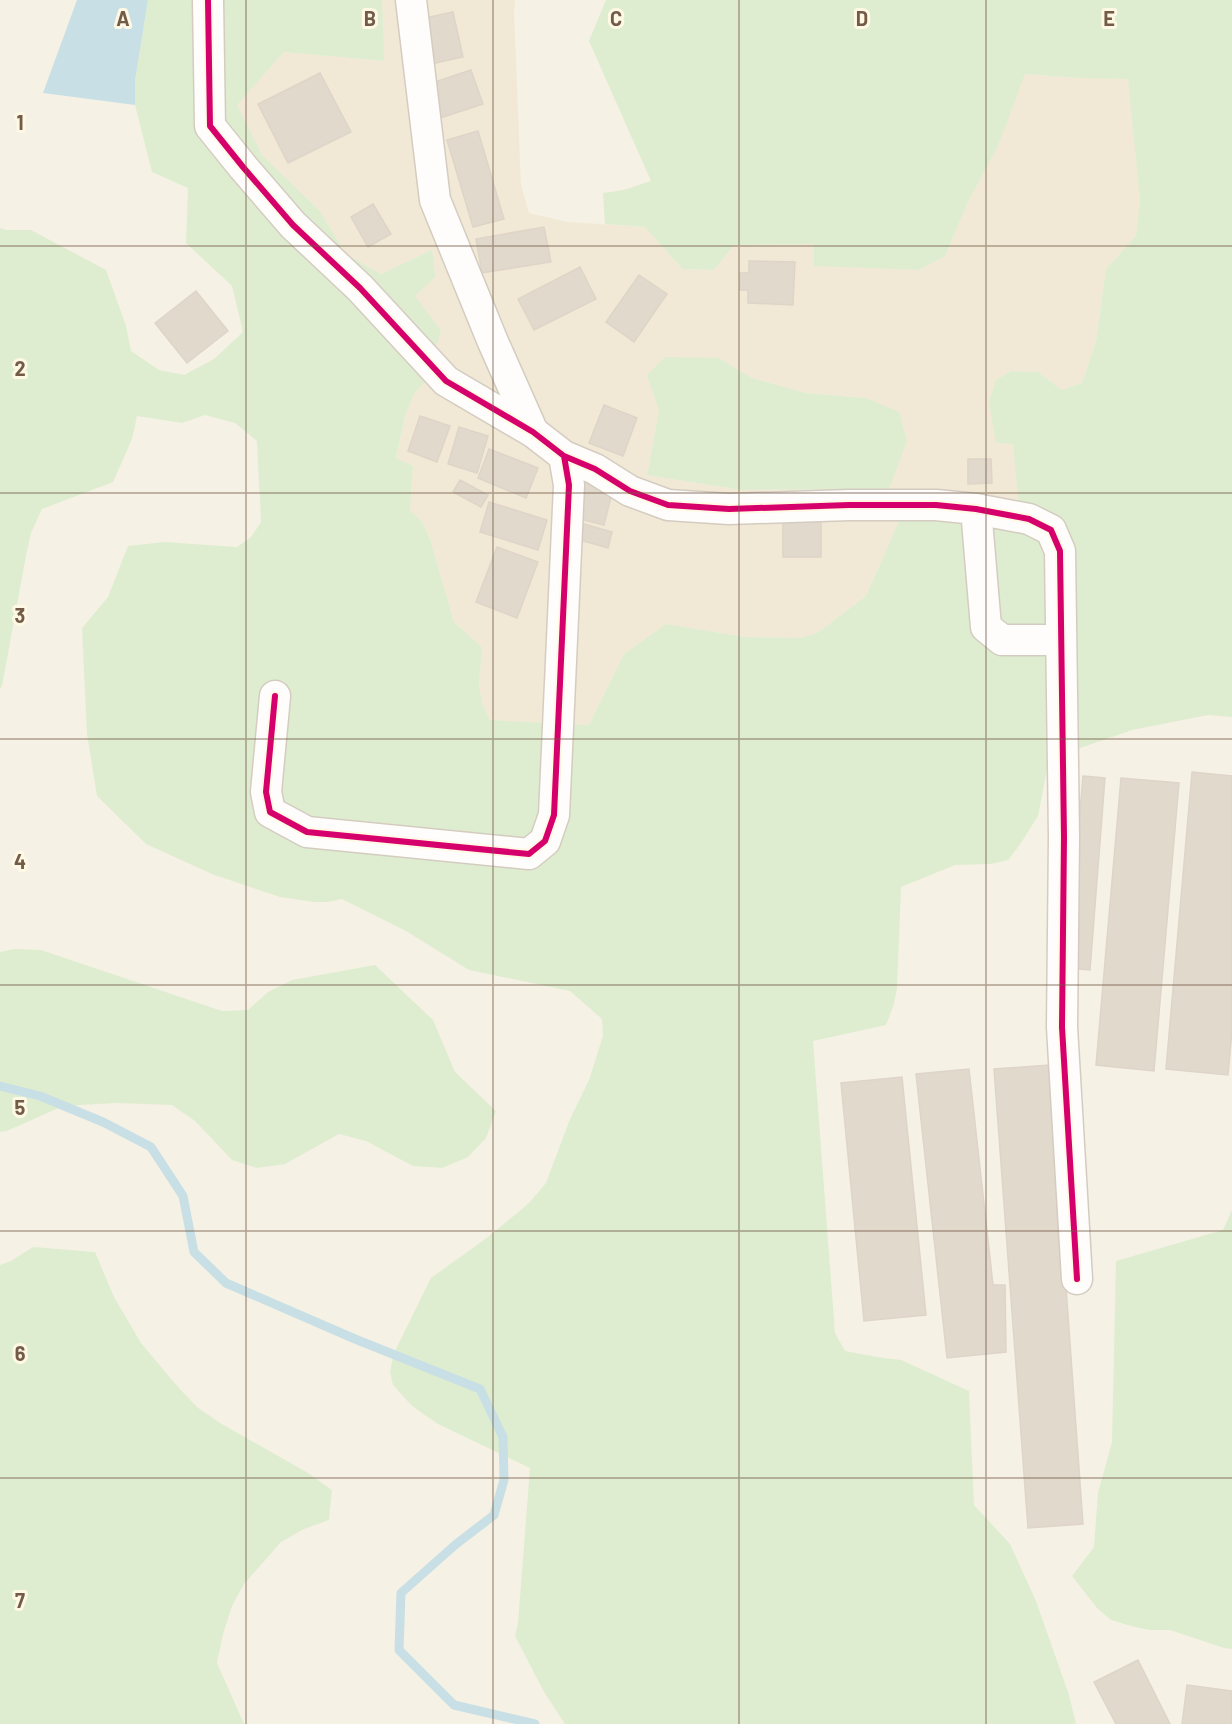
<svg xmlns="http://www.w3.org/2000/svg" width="1232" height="1724" font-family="Barlow,sans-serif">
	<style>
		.residential { fill: #f1e9d5; fill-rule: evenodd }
		.green { fill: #deedd0 }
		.water { fill: #c8e0e5 }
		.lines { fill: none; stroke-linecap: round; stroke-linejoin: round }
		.stream { stroke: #c8e0e5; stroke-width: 9 }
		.building { fill: #e2d9cd; stroke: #ded4c8; stroke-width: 1.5 }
		.minor-casing { stroke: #d4ccc1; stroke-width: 33 }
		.minor { stroke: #fefdfb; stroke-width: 30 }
		.cycleway-casing { stroke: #fff8e5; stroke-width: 10 }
		.cycleway { stroke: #d6006c; stroke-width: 6 }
		.grid { fill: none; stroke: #725b47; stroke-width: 1.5; stroke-opacity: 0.55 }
		.grid-label { font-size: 20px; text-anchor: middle; font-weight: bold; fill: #725b47; stroke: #fff8e5; stroke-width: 6; stroke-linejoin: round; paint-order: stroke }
	</style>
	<rect width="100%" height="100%" fill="#f6f1e5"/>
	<!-- residential -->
	<path class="residential" d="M382 0H515L514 14 521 185 529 213 567 222 645 227 682 269 714 270 734 245 814 244V265L919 270 945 256 968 202 998 146 1024 74 1079 78H1129L1140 200 1136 236 1106 269 1096 341 1082 383 1062 390 1038 372 1011 371 996 380 997 443 1013 444 1018 502 899 521 866 596 817 633 799 638 745 637 666 624 624 654 589 725 490 720 482 703 479 685 482 647 454 622 430 539 423 523 410 510 413 466 396 459 405 416 414 394 424 383 415 295 432 250 381 274 346 254 319 210 262 155 236 105 284 52 383 61ZM719 358 752 378 806 393 866 398 888 489 741 490 647 475 659 410Z"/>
	<!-- green -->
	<path class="green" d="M148 0H382L384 61 284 52 237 105 262 155 319 210 346 254 381 274 432 250 435 277 415 296 441 331 424 383 414 394 405 416 396 458 413 466 410 510 423 523 430 539 454 622 482 647 479 685 482 703 490 720 589 725 624 654 666 624 745 637 799 638 817 633 866 596 899 521 1018 502 1013 444 996 443 989 402 996 380 1011 371 1038 372 1062 390 1082 383 1096 341 1106 269 1136 236 1140 200 1128 79 1079 78 1025 74 998 146 968 202 945 256 919 270 814 266V244L734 245 714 270 682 269 645 227 605 224 603 193 624 190 651 181 589 41 606 0H1232V717L1208 715 1132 730 1049 759 1038 816 1019 846 1008 860 991 864 955 865 901 887 897 989 893 1007 886 1025 813 1041 835 1333 845 1351 883 1358 901 1360 969 1391 974 1505 1010 1544 1036 1601 1069 1695 1076 1724H565L544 1692 515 1636 518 1623 530 1468 438 1424 412 1406 393 1385 390 1372 394 1353 431 1278 488 1237 528 1204 546 1183 570 1119 589 1080 603 1036 602 1019 570 991 469 970 406 931 342 899 328 902H314L280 897 212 874 146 844 97 796 87 734 82 628 108 597 128 546 164 542 237 547 251 537 261 522 257 441 235 423 205 415 182 423 137 416 132 439 113 482 42 509 31 533 26 556 2 686 0 689V228L6 230H31L106 270 126 326 131 351 159 370 184 375 214 359 243 332 232 286 186 243 188 188 152 172 135 105V81Z
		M665 357 719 358 752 378 806 393 866 398 899 412 907 441 889 489 741 490 647 475 659 410 647 375Z
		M14 949 41 950 222 1011 248 1010 268 992 292 980 375 965 433 1020 455 1072 496 1111 486 1138 468 1157 442 1168 413 1166 366 1141 339 1134 285 1164 257 1168 232 1160 195 1121 172 1105 116 1103 63 1106 7 1131 0 1132V952Z
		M1232 1210V1649L1224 1648 1170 1630H1149L1131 1626 1111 1620 1097 1608 1072 1576 1094 1547 1098 1493 1112 1442 1116 1261 1223 1230Z
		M33 1247 95 1252 114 1297 141 1343 178 1387 197 1407 220 1423 308 1473 332 1490 329 1520 304 1529 281 1542 244 1584 232 1606 223 1634 217 1663 244 1724H0V1265L11 1261Z"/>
	<!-- water -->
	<path class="water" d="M77 0H148L135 81V105L43 93Z"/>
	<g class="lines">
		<!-- stream -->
		<path class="stream" d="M0 1086 40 1096 103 1122 151 1147 183 1196 194 1252 226 1283 355 1339 480 1389 503 1437 504 1480 494 1515 455 1545 401 1593 399 1650 454 1705 535 1724"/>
	</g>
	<!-- building -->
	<path class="building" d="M453 12 463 57 426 65 416 20Z
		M471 70 483 104 437 119 426 85Z
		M320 73 351 132 288 163 258 104Z
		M478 131 504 219 473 227 447 140Z
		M373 204 391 234 368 247 351 217Z
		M544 227 551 262 482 273 476 239Z
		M749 261 795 262 793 305 748 303V290H740V273H749Z
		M580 267 596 299 534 330 518 299Z
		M639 275 667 294 634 342 606 322Z
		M196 291 228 331 187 363 155 323Z
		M604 405 637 418 623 456 589 443Z
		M420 416 450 426 437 462 408 451Z
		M459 427 488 436 477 473 448 464Z
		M489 449 538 468 526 498 478 478Z
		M968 459H991L992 483 968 484Z
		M460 480 488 495 481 507 453 492Z
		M585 482 613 489 604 525 576 518Z
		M489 502 547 520 538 550 480 532Z
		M783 517H821V557H783Z
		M584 524 612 532 608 548 580 540Z
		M497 547 538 562 517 618 476 602Z
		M1192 772 1232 776V1030L1228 1075 1166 1069Z
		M1083 776 1105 778 1090 970 1067 968Z
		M1121 778 1179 783 1154 1071 1096 1065Z
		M1050 1065 1083 1524 1028 1528 994 1069Z
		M969 1069 993 1285H1005L1006 1352 947 1358 916 1074Z
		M902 1077 926 1315 864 1321 841 1083Z
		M1138 1660 1170 1724H1116L1094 1682Z
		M1187 1685 1232 1691V1724H1182Z"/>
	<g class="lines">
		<!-- minor casing -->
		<g class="minor-casing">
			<path id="minor" d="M208 0 210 126 243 167 293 225 360 288 446 381 533 432 564 456 569 485 554 815 545 841 529 854 307 832 270 812 266 792 275 696
				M411 0 435 200 493 342 533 432
				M564 456 595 469 630 491 668 505 729 509 849 505H936L976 509 1029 519 1051 530 1060 551 1064 837 1062 1027 1077 1279
				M976 509 986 627 1002 640H1061"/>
		</g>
		<!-- minor -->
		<use href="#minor" class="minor"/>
		<!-- cycleway casing -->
		<g class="cycleway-casing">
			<path id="cycleway" d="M208 0 210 126 243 167 293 225 360 288 446 381 533 432 564 456 569 485 554 815 545 841 529 854 307 832 270 812 266 792 275 696
				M564 456 595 469 630 491 668 505 729 509 849 505H936L976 509 1029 519 1051 530 1060 551 1064 837 1062 1027 1077 1279"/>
		</g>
		<!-- cycleway -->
		<use href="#cycleway" class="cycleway"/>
	</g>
	<!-- grid -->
	<path class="grid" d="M246 0V1724M493 0V1724M739 0V1724M986 0V1724M0 246H1232M0 493H1232M0 739H1232M0 985H1232M0 1231H1232M0 1478H1232"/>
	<g class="grid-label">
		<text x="123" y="26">A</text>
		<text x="370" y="26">B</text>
		<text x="616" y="26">C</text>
		<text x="862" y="26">D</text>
		<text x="1109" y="26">E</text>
		<text x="20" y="130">1</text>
		<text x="20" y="376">2</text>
		<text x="20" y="623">3</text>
		<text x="20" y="869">4</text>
		<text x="20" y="1115">5</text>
		<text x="20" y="1361">6</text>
		<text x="20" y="1608">7</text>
	</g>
</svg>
